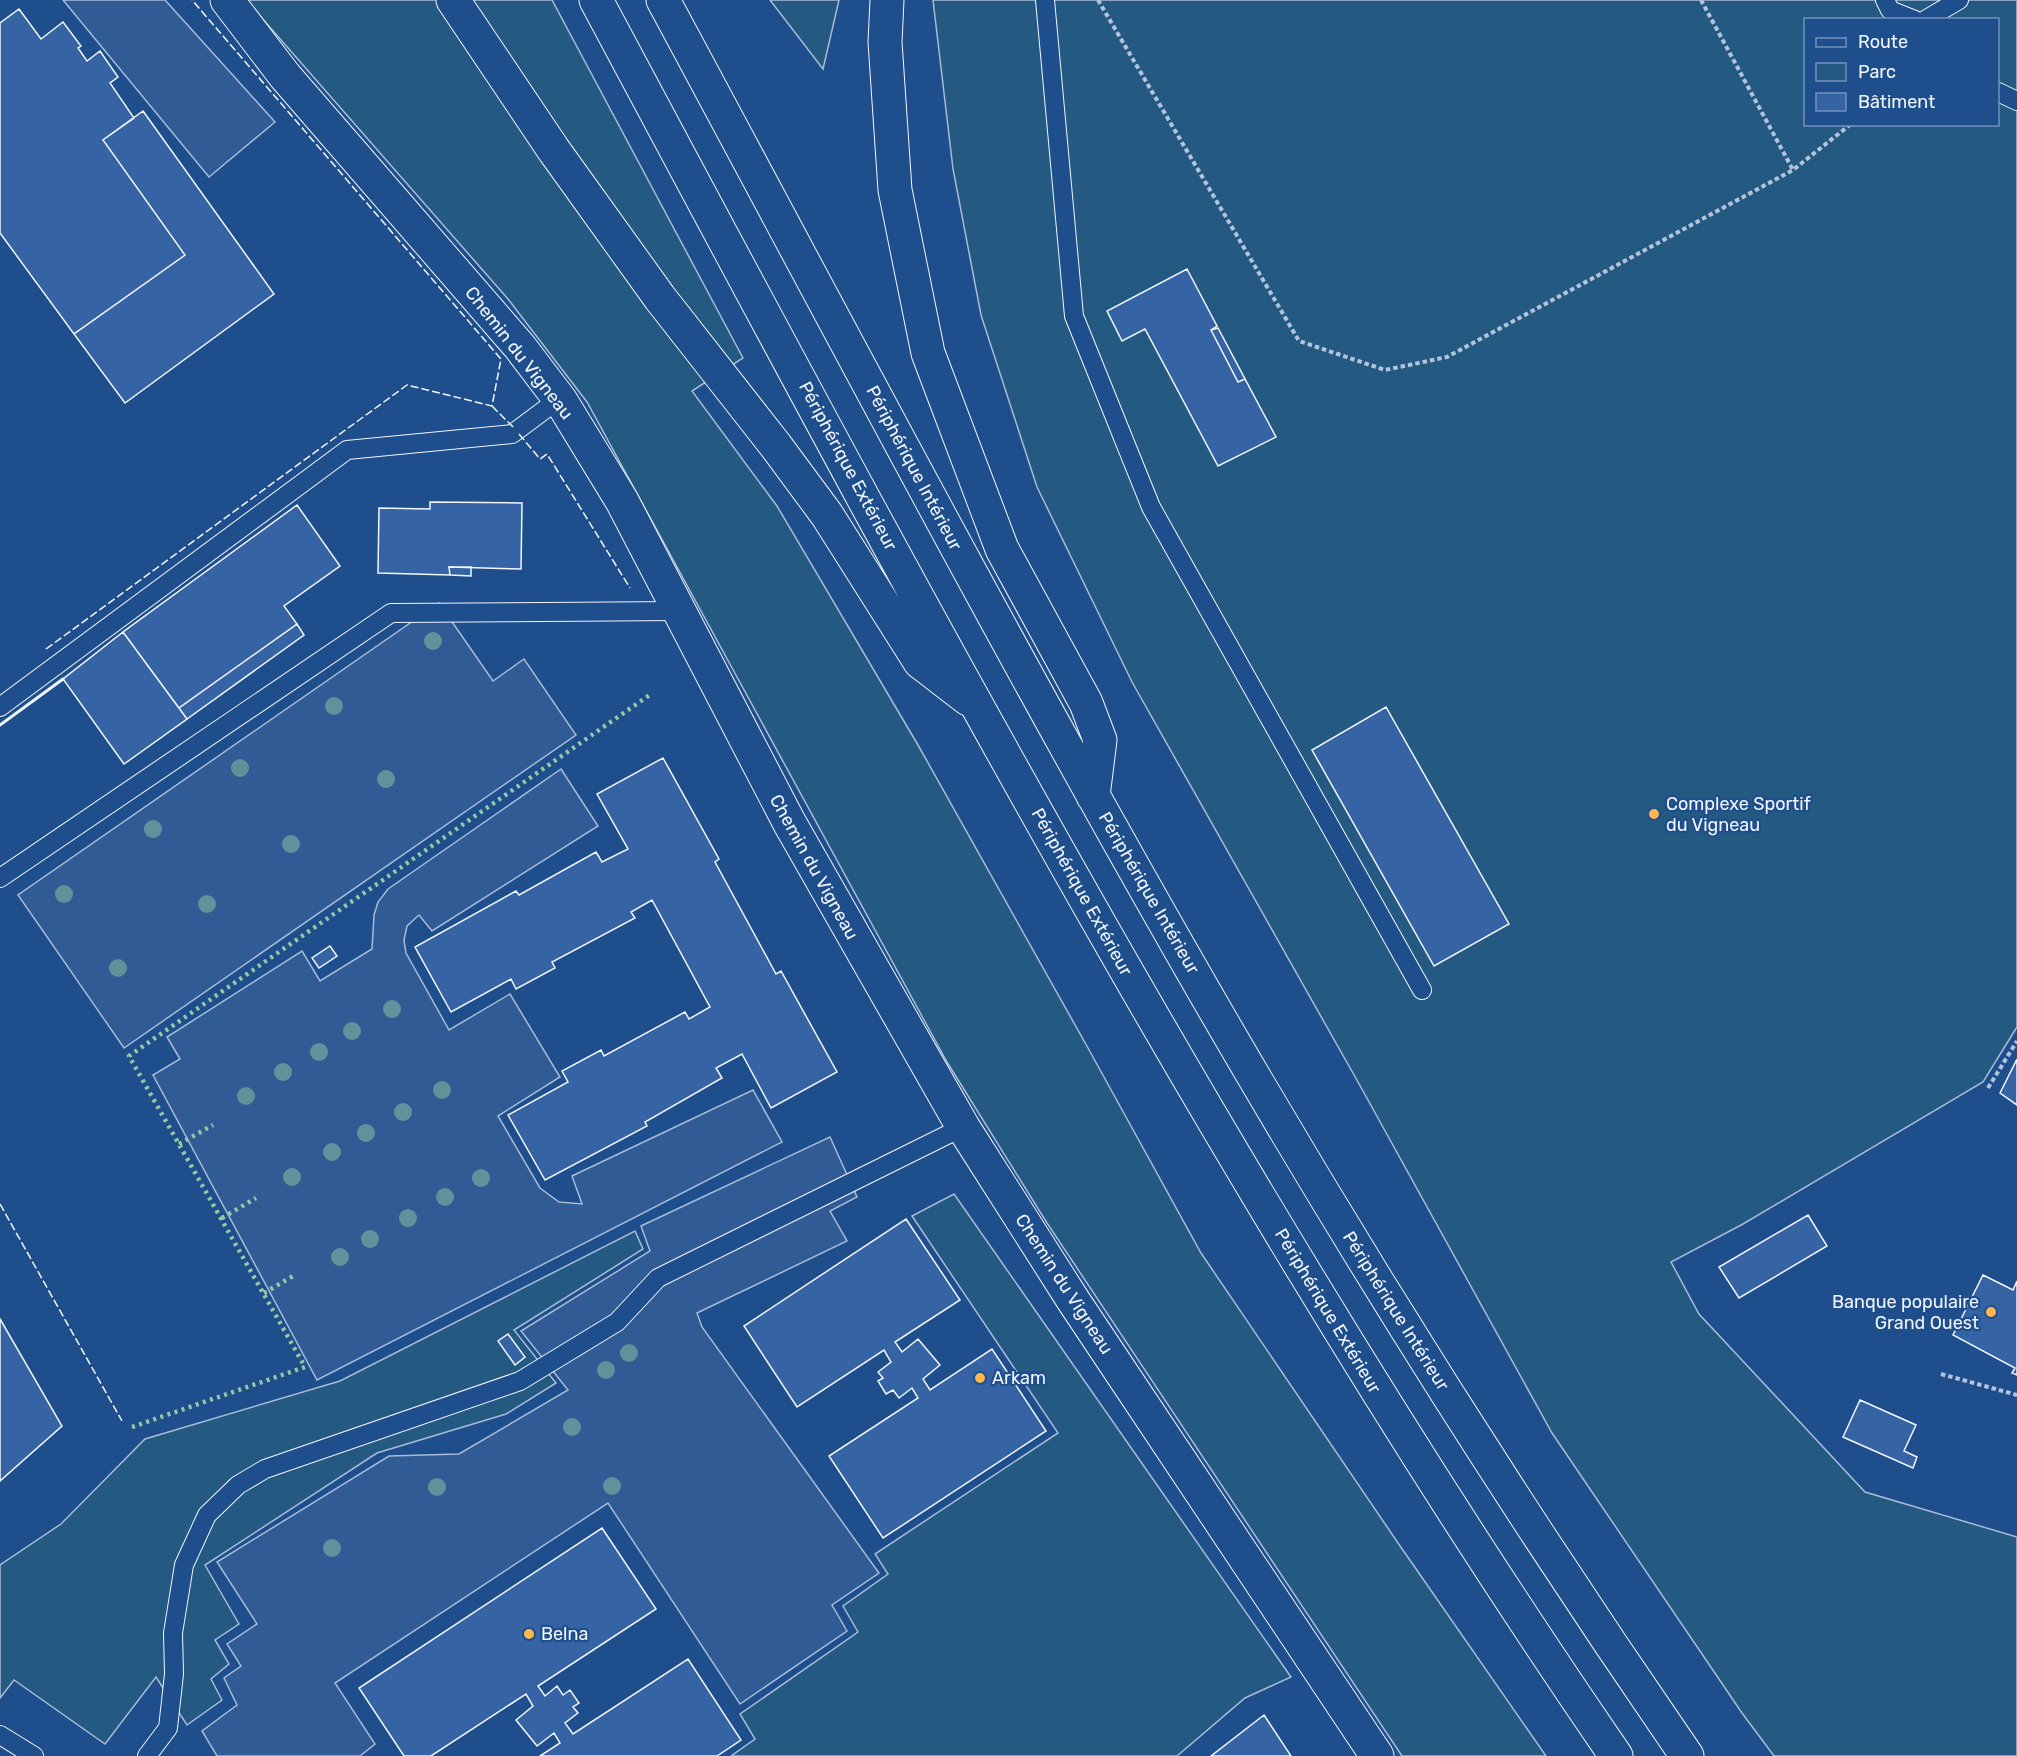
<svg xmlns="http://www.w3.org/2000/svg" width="2017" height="1756" font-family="Rubik,sans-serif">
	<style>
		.green { fill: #245a82; stroke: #a8bbd7; stroke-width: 1.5; fill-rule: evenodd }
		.parking { fill: #305b95; stroke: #a8bbd7; stroke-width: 1.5 }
		.building { fill: #3563a3; stroke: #f2f6ff; stroke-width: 1.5 }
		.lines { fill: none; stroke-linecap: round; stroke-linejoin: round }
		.service-casing { stroke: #f2f6ff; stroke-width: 20 }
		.minor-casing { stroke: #f2f6ff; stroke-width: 35 }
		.trunk-casing { stroke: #f2f6ff; stroke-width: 35 }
		.path { stroke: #b3c4dc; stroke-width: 4; stroke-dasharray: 4.5 3; stroke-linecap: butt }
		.service { stroke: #1f4e8c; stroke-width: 18 }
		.minor { stroke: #1f4e8c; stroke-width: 33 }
		.trunk { stroke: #1f4e8c; stroke-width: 33 }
		.hedge { stroke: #97c8a6; stroke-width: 4.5; stroke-dasharray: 3 4.5; stroke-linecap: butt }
		.fence { stroke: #f2f6ff; stroke-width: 1.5; stroke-dasharray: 8 3; stroke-linecap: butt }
		.wall { stroke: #f2f6ff; stroke-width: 3 }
		.tree { fill: #61919a }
		.poi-dot { fill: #ffb74d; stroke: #1f4e8c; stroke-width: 2 }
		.labels { text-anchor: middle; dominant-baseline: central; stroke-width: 4.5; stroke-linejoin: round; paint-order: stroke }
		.street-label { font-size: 18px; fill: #f2f6ff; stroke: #1f4e8c }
		.poi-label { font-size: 18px; fill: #f2f6ff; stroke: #1f4e8c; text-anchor: start }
	</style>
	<rect width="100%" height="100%" fill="#1f4e8c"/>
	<!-- green -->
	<path class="green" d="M246 0H552L743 358 692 391 777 506 918 745 1088 1048 1201 1253 1398 1543 1546 1756H1402L1047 1223 947 1062 587 402 508 299Z
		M770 0H839L823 69Z
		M933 0H2017V1027L1983 1082 1743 1224 1671 1262 1699 1314 1865 1492 2017 1537V1756H1774L1742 1713 1552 1433 1358 1082 1132 682 1037 487 981 315 953 169ZM1806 20H1998V124H1806Z
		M954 1194 1291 1677 1245 1698 1177 1756H731L755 1739 740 1714 858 1632 843 1606 888 1574 875 1554 1058 1433 912 1216Z
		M635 1231 643 1249 514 1330 556 1383 506 1414 377 1453 205 1565 239 1624 215 1640 229 1664 211 1679 222 1700 187 1725 156 1677 105 1744 14 1680 0 1698V1565L61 1524 145 1439 340 1381Z"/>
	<!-- parking -->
	<path class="parking" d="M63 0H165L275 122 209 177Z
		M439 603 493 681 524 659 576 735 124 1048 18 895Z
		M561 769 598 826 432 931 419 915 407 926 404 940 406 953 449 1030 510 994 560 1077 498 1116 540 1188 559 1202 582 1204 572 1176 753 1090 782 1142 317 1380 153 1075 180 1059 167 1037 302 951 320 981 372 949 374 915 378 902 388 889Z
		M830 1137 857 1197 830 1211 847 1241 697 1313 702 1327 879 1573 832 1605 847 1631 740 1704 608 1503 335 1683 375 1744 360 1756H217L202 1731 237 1705 224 1678 241 1666 227 1644 257 1624 217 1562 389 1456 459 1454 568 1390 521 1331 650 1251 641 1226Z"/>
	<!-- building -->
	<path class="building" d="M19 9 41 39 63 22 81 46 78 48 87 61 100 51 118 77 110 83 134 118 103 140 185 255 74 334 0 233V23Z
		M143 111 274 294 125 403 74 334 185 255 103 140Z
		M1187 269 1217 326 1211 330 1238 382 1245 379 1276 437 1218 466 1145 329 1122 341 1107 311Z
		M1218 328 1245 379 1238 382 1211 330Z
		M430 502 522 503 521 569 449 567 450 575 378 573 379 508 430 509Z
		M297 505 340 566 284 606 297 624 179 708 123 632Z
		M449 567H471V576L450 575Z
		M297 624 304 635 187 719 179 708Z
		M123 632 187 719 124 764 63 679Z
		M1386 707 1509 924 1434 966 1312 750Z
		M663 758 719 859 715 862 776 974 781 971 837 1072 771 1108 742 1054 716 1068 722 1078 645 1122 647 1126 545 1180 508 1115 568 1082 562 1071 601 1050 604 1056 685 1012 689 1019 710 1007 652 900 631 912 635 918 552 962 555 968 516 989 511 979 451 1012 415 947 516 891 519 895 596 852 602 862 628 849 597 794Z
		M330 946 337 956 319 968 312 958Z
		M2017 1059V1105L2000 1093Z
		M1808 1215 1827 1246 1739 1298 1719 1267Z
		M906 1219 960 1300 895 1342 902 1352 918 1339 940 1365 923 1379 930 1390 992 1349 1046 1431 883 1538 829 1456 918 1398 912 1388 899 1398 893 1390 886 1394 878 1381 883 1378 878 1372 891 1362 884 1350 797 1407 744 1326Z
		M1983 1275 2013 1290 2017 1281V1375L2012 1373 2015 1368 1953 1335Z
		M0 1319 62 1426 0 1481Z
		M508 1334 525 1357 515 1365 498 1341Z
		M1860 1400 1916 1425 1904 1451 1917 1457 1913 1468 1843 1437Z
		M602 1528 656 1609 538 1686 545 1696 557 1686 563 1695 570 1690 579 1703 573 1707 578 1713 565 1723 573 1734 688 1659 741 1740 717 1756H540L560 1743 554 1733 537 1746 516 1720 533 1706 526 1694 431 1756H404L359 1688Z
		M1264 1715 1291 1756H1211Z"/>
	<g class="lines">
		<!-- service casing -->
		<g class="service-casing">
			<path id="service" d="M1045 0 1074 316 1151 507 1422 990
				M1885 0 1890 10 1915 20
				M1925 20 1959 0
				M1998 92 2017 101
				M0 707 347 450 512 434 559 399
				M0 878 391 613 680 611
				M0 1735 34 1756
				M147 1756 168 1728 174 1674 173 1633 184 1565 207 1515 238 1485 265 1469 520 1381 617 1322 658 1278 963 1127"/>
		</g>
		<!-- minor casing -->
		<g class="minor-casing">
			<path id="minor" d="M227 0 285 76 520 347 561 401 622 501 789 822 963 1127 1073 1300 1377 1756"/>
		</g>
		<!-- trunk casing -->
		<g class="trunk-casing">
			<path id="trunk" d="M453 0 553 149 660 298 776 446 827 515 920 662 968 699
				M596 0C915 597 1232 1197 1616 1756
				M663 0C834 318 1002 638 1181 951 1338 1226 1507 1495 1687 1756
				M887 0 885 42 895 190 928 353 1002 549 1086 703 1100 740 1093 796"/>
		</g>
		<!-- path -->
		<path class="path" d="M1098 0 1299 341 1385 370 1447 357 1793 170 1851 124
			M1701 0 1793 170
			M1988 1088 2017 1041
			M1941 1374 2017 1395"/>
		<!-- service -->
		<use href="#service" class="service"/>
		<!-- minor -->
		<use href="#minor" class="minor"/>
		<!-- trunk -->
		<use href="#trunk" class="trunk"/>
		<!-- hedge -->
		<path class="hedge" d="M179 1144 213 1125
			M222 1218 256 1198
			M264 1293 293 1276
			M132 1427 305 1367 129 1056 651 694"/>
		<!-- fence -->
		<path class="fence" d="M492 406 513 427
			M519 434 540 459 547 454 630 588
			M46 649 407 385 492 406 501 359 192 0
			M0 1204 122 1421"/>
		<!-- wall -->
		<path class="wall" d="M0 725 63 679"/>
	</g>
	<!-- trees -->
	<g class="tree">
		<circle cx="433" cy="641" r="9"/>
		<circle cx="334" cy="706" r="9"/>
		<circle cx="240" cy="768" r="9"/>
		<circle cx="386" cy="779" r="9"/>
		<circle cx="153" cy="829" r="9"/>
		<circle cx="291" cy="844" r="9"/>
		<circle cx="64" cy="894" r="9"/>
		<circle cx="207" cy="904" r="9"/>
		<circle cx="118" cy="968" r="9"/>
		<circle cx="392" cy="1009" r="9"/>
		<circle cx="352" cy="1031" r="9"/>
		<circle cx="319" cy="1052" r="9"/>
		<circle cx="283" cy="1072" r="9"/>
		<circle cx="442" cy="1090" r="9"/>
		<circle cx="246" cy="1096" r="9"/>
		<circle cx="403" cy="1112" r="9"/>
		<circle cx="366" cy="1133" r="9"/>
		<circle cx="332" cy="1152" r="9"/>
		<circle cx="292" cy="1177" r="9"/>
		<circle cx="481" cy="1178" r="9"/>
		<circle cx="445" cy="1197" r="9"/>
		<circle cx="408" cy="1218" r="9"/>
		<circle cx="370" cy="1239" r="9"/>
		<circle cx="340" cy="1257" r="9"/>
		<circle cx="629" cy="1353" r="9"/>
		<circle cx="606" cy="1370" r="9"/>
		<circle cx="572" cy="1427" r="9"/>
		<circle cx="612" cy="1486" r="9"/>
		<circle cx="437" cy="1487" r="9"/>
		<circle cx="332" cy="1548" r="9"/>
	</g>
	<!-- markers -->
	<g class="poi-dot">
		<circle cx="1654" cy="814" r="6"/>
		<circle cx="1991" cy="1312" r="6"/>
		<circle cx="980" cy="1378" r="6"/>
		<circle cx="529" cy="1634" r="6"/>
	</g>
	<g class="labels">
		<!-- street labels -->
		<g class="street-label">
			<text transform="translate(519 353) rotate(52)">Chemin du Vigneau</text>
			<text transform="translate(848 466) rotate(62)">Périphérique Extérieur</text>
			<text transform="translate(914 468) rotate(62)">Périphérique Intérieur</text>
			<text transform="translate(814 867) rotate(61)">Chemin du Vigneau</text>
			<text transform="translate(1082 892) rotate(61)">Périphérique Extérieur</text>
			<text transform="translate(1149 893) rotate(60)">Périphérique Intérieur</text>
			<text transform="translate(1064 1284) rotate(57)">Chemin du Vigneau</text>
			<text transform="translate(1328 1311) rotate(59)">Périphérique Extérieur</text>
			<text transform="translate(1396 1311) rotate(58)">Périphérique Intérieur</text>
		</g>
		<!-- poi labels -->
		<g class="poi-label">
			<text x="1666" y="804">Complexe Sportif<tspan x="1666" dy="21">du Vigneau</tspan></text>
			<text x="1979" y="1302" text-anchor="end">Banque populaire<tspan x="1979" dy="21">Grand Ouest</tspan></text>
			<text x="992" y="1378">Arkam</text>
			<text x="541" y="1634">Belna</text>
		</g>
	</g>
	<!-- legend -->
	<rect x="1804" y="18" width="195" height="108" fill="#1f4e8c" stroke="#7391ba" stroke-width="1.5"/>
	<rect x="1816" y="38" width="30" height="9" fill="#1f4e8c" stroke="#7391ba" stroke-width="1.5"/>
	<text x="1858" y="48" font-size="18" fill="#f2f6ff">Route</text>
	<rect x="1816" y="63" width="30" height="18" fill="#245a82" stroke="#7391ba" stroke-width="1.5"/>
	<text x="1858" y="78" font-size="18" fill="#f2f6ff">Parc</text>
	<rect x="1816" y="93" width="30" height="18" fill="#3563a3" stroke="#7391ba" stroke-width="1.5"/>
	<text x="1858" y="108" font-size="18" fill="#f2f6ff">Bâtiment</text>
</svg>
